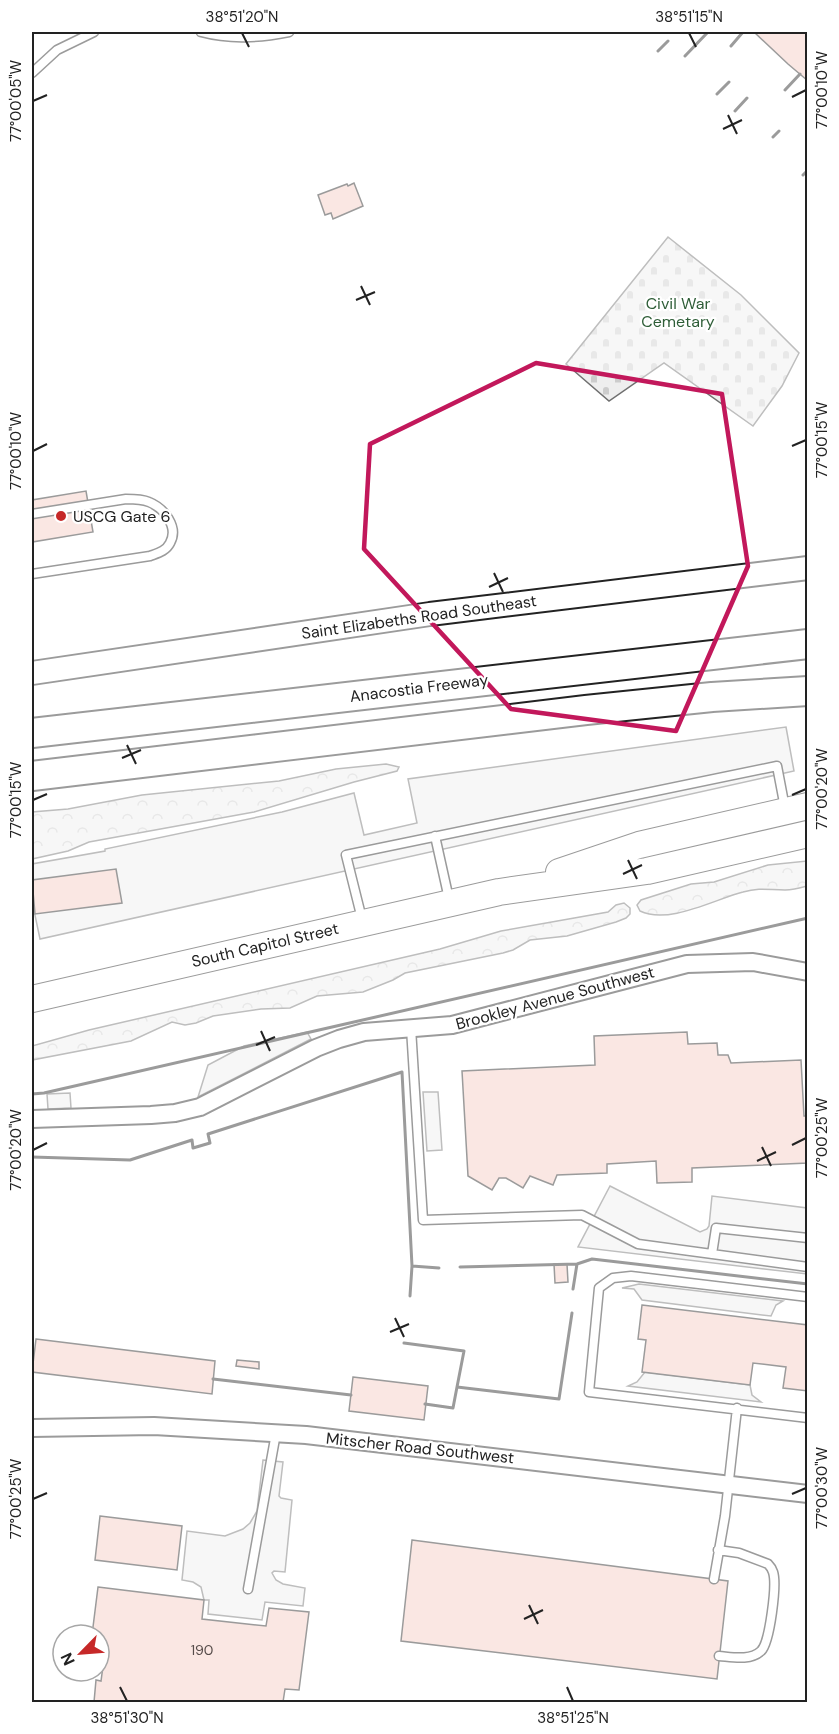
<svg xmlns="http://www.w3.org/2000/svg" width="839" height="1734" font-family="'DM Sans',sans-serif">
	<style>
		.forest { fill: url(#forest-crowns); stroke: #6f6f6f; stroke-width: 1.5 }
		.cemetery { fill: url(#cemetery-stones); stroke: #6f6f6f; stroke-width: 1.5 }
		.parking { fill: #ededed; stroke: #6f6f6f; stroke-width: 1.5 }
		.building { fill: #f3c9c0; stroke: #222; stroke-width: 1.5 }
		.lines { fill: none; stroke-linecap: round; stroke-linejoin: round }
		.service-casing { stroke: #222; stroke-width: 11 }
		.minor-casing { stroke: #222; stroke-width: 20 }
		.secondary-casing { stroke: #222; stroke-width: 26 }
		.primary-casing { stroke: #222; stroke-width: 28 }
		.motorway-casing { stroke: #222; stroke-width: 32 }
		.service { stroke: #fff; stroke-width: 8 }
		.minor { stroke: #fff; stroke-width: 16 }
		.secondary { stroke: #fff; stroke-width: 22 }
		.primary { stroke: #fff; stroke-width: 26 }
		.motorway { stroke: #fff; stroke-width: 28 }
		.wall { stroke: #222; stroke-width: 3 }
		.marked { fill: none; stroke: #c2185b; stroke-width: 4.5; stroke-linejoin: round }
		.ticks { fill: none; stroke: #222; stroke-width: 2 }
		.poi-dot { fill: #c62828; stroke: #fff; stroke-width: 2 }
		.labels { text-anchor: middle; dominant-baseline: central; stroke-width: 4.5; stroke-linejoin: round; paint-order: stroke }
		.number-label { font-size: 14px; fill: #564c4a }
		.park-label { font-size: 16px; fill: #2f5e38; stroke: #fff }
		.poi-label { font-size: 16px; fill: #222; stroke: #fff; text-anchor: start }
		.street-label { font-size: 16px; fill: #222; stroke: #fff }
		.neatline { fill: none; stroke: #222; stroke-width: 2 }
		.ticks-label { font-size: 15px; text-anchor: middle; fill: #222 }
	</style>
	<defs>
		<pattern id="forest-crowns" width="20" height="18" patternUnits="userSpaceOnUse" patternTransform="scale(1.5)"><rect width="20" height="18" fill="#eee"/><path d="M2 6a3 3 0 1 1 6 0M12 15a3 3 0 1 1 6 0" fill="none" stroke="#ccc"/></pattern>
		<pattern id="cemetery-stones" width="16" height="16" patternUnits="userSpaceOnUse" patternTransform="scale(1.5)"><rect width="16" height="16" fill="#eee"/><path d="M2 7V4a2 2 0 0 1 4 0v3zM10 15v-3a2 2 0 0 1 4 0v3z" fill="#ccc"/></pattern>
	</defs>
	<rect width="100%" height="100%" fill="#fff"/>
	<!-- forest -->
	<path class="forest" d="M386 764 399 767 397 771 354 782 254 812 89 842 68 851 32 859V812L68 809 142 795 279 781 336 769Z
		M807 861V886C800 888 792 890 785 890 769 890 760 887 743 892 715 899 669 925 640 911L637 905 641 900 691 884 714 882 768 865Z
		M624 903 630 908V914L626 918 616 922 567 936 530 940 513 950 503 953 405 973 393 980 363 992 317 996 290 1008 261 1009 213 1016 196 1023 185 1025 172 1022 131 1041 32 1060V1046L89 1030 440 949 501 931 608 912 616 905Z"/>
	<!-- cemetery -->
	<path class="cemetery" d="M668 237 741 295 799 353 782 386 753 426 664 363 609 401 566 364Z"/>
	<!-- parking -->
	<path class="parking" d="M786 727 794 771 40 939 32 901V864L105 851V849L282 812 354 793 364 835 417 823 408 779Z
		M307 1032 311 1039 198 1097 208 1065 244 1046Z
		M423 1092H438L442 1150 427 1151Z
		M70 1093 71 1108 48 1109 47 1094Z
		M610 1186 700 1232 707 1229 709 1226 712 1196 807 1208V1274L578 1247Z
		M639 1284 783 1301 776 1305 771 1316 642 1300 634 1289 622 1288Z
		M645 1372 750 1385 752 1395 761 1402 628 1386 637 1382Z
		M263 1460 283 1462 279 1496 281 1498 292 1500 285 1572 274 1571 272 1573 276 1580 283 1584 305 1588 303 1606 265 1602 262 1620 208 1614 209 1600H204L201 1587 193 1582 182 1580 187 1531 225 1536 243 1529 250 1523 257 1511Z"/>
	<!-- building -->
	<path class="building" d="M754 32H808V81L788 64Z
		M354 183 363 206 333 219 331 213 325 215 318 195 347 184 348 186Z
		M86 491 93 532 32 542V500Z
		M116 869 122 903 35 914 32 880Z
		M687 1032 688 1044 717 1043 718 1055H728L731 1063 801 1060 804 1116H808V1163L692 1168V1182L657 1183 656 1161 607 1164V1173L557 1175 553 1185 530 1176 523 1188 506 1178H499L492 1190 468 1176 462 1071 595 1065 594 1036Z
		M554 1264H567L568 1282 555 1283Z
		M642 1305 808 1325V1391L783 1388 786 1367 753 1363 750 1385 642 1372 646 1340 638 1339Z
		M36 1339 215 1361 212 1394 32 1372Z
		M237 1360 259 1362V1369L236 1366Z
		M353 1377 428 1386 424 1420 349 1411Z
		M100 1516 182 1526 177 1570 95 1560Z
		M412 1540 728 1581 717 1679 401 1641Z
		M98 1587 204 1600 202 1619 266 1626 269 1608 309 1612 299 1690 285 1689 283 1702H94L96 1680 101 1681 103 1666H99V1635H92Z"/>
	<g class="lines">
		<!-- service casing -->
		<g class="service-casing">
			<path id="service" d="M201 32C231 40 258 38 289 32
				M32 73 57 50 94 32
				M32 514 126 499C133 499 142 499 149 502 164 508 179 527 170 543 166 551 158 553 150 556L32 574
				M435 836 449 899
				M362 919 346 855 777 766 785 808
				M411 1028 423 1220 582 1215 638 1244 808 1267
				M712 1254 716 1228 808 1238
				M808 1297 631 1276 613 1278 599 1288 589 1392 808 1418
				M718 1550 739 1553 768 1564C770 1566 772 1569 773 1572 777 1584 770 1642 761 1651 750 1661 732 1657 719 1656
				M714 1579 725 1516 737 1408
				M248 1589 276 1433"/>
		</g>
		<!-- minor casing -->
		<g class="minor-casing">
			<path id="minor" d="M32 1119 151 1115 175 1113 200 1107 316 1048 339 1039 364 1032 452 1025 687 964 753 962 808 972
				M32 1428 154 1426 306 1435 808 1494"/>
		</g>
		<!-- secondary casing -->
		<g class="secondary-casing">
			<path id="secondary" d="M32 673 430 614 808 568"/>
		</g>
		<!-- primary casing -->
		<g class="primary-casing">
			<path id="primary" d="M559 872 639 845 808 806
				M32 999 499 892 647 871 808 834"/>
		</g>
		<!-- motorway casing -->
		<g class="motorway-casing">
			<path id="motorway" d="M32 733 808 644
				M32 776 586 710 712 697 808 691"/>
		</g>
		<!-- service -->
		<use href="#service" class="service"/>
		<!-- minor -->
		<use href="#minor" class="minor"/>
		<!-- secondary -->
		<use href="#secondary" class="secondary"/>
		<!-- primary -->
		<use href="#primary" class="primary"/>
		<!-- motorway -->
		<use href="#motorway" class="motorway"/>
		<!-- wall -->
		<path class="wall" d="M731 46 743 32
			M658 51 668 41
			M685 56 708 32
			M785 90 800 74
			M717 94 729 82
			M735 111 747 98
			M773 137 779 131
			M803 175 808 170
			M32 1094 44 1093 808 918
			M32 1157 130 1160 192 1140 193 1148 210 1143 208 1134 402 1072 412 1266 439 1268
			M460 1267 577 1264 592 1259 808 1284
			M573 1289 577 1264
			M410 1296 412 1266
			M404 1343 464 1351 457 1387 559 1399 572 1313
			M213 1379 351 1395
			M425 1404 453 1408 457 1387"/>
	</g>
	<!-- marked area -->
	<path d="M0 0H839V1734H0ZM536 363 722 394 748 566 676 731 511 709 364 549 370 444Z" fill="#fff" fill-opacity=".55" fill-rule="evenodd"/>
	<path class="marked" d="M536 363 722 394 748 566 676 731 511 709 364 549 370 444Z"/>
	<!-- ticks -->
	<path class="ticks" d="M242 33 249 47M689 33 696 47M792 97 806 90M33 101 47 95M728 115 737 134M723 129 742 120M361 286 370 305M356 300 375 292M792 446 806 440M33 451 47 444M494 573 503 592M489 587 508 578M127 745 136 764M122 758 141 750M792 795 806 789M33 800 47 794M628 860 637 879M623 874 642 865M261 1031 270 1051M256 1045 275 1037M792 1145 806 1138M762 1147 771 1166M33 1150 47 1143M757 1161 776 1152M395 1318 404 1337M390 1332 409 1324M792 1494 806 1488M33 1499 47 1493M529 1605 538 1624M524 1619 543 1610M120 1687 127 1701M567 1687 573 1701"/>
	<!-- markers -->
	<circle class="poi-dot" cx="61" cy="516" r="6"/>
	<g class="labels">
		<!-- number labels -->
		<g class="number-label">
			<text x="202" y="1650">190</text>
		</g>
		<!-- park labels -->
		<g class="park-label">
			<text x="678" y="303">Civil War<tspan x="678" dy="18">Cemetary</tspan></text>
		</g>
		<!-- poi labels -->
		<g class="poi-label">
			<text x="73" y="516">USCG Gate 6</text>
		</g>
		<!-- street labels -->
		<g class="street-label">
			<text transform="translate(419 617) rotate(-8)">Saint Elizabeths Road Southeast</text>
			<text transform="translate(419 688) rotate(-7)">Anacostia Freeway</text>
			<text transform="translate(265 945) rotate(-13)">South Capitol Street</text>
			<text transform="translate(555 998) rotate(-15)">Brookley Avenue Southwest</text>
			<text transform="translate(420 1448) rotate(6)">Mitscher Road Southwest</text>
		</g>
	</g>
	<!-- border -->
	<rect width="839" height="1734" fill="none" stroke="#ffffff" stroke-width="66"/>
	<!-- north arrow -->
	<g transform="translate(81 1653) rotate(245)"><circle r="28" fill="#ffffff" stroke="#a7a7a7" stroke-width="1.5"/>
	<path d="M0-4.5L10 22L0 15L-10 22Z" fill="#c62828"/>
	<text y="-9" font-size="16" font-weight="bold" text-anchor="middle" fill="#222222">N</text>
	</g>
	<rect x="33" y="33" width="773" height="1668" class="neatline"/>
	<g class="ticks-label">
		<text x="242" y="22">38°51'20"N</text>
		<text x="689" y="22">38°51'15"N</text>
		<text transform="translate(822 90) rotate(-90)" y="5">77°00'10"W</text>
		<text transform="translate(16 101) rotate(-90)" y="5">77°00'05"W</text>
		<text transform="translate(822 440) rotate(-90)" y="5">77°00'15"W</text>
		<text transform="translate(16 451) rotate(-90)" y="5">77°00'10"W</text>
		<text transform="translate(822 789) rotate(-90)" y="5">77°00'20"W</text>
		<text transform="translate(16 800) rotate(-90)" y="5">77°00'15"W</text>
		<text transform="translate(822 1138) rotate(-90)" y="5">77°00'25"W</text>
		<text transform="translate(16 1150) rotate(-90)" y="5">77°00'20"W</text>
		<text transform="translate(822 1488) rotate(-90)" y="5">77°00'30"W</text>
		<text transform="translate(16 1499) rotate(-90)" y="5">77°00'25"W</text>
		<text x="127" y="1723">38°51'30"N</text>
		<text x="573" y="1723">38°51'25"N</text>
	</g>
</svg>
